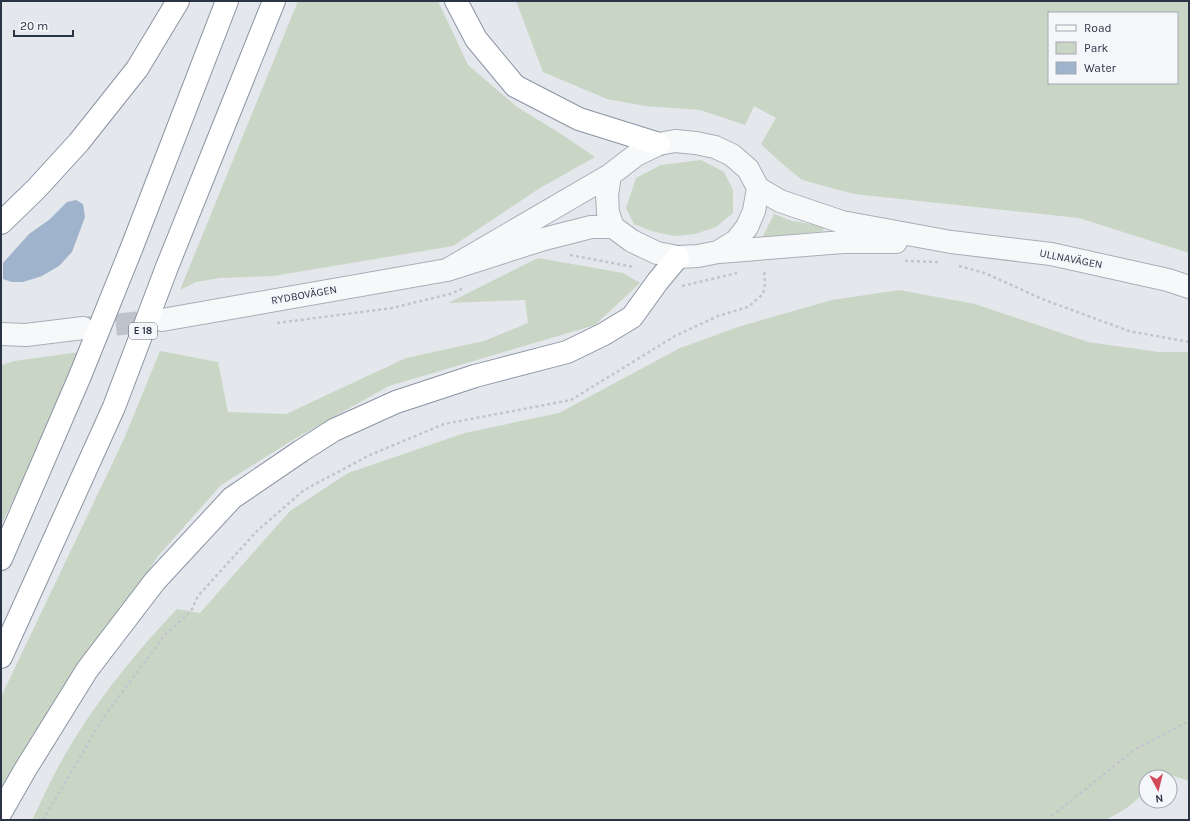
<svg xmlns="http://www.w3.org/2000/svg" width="1190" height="821" font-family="Karla,sans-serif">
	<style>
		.green { fill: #c9d6c5; fill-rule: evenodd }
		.water { fill: #9fb4cc }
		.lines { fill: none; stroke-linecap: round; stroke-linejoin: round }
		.tertiary-tunnel { stroke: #bfc3cb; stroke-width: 22; stroke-dasharray: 22 11; stroke-linecap: butt }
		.tertiary-casing { stroke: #a9aeb7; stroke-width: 24 }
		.motorway-casing { stroke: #8b94a3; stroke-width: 24 }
		.path { stroke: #c2c5cb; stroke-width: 2.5; stroke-dasharray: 3 3; stroke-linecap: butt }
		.tertiary { stroke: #f7f8fa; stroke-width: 22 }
		.motorway { stroke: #fff; stroke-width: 22 }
		.labels { text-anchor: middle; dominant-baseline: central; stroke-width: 4; stroke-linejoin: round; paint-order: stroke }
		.shield { fill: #f4f6f9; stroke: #676e7b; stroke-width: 1 }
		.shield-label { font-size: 10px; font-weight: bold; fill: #2b3445 }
		.street-label { font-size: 11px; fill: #2b3445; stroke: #f4f6f9 }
	</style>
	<rect width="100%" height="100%" fill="#e4e7ec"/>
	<!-- green -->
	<path class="green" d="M298 1H438L468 65 517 107 558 132 595 157 540 188 453 246 273 276 220 278 196 282 180 290Z
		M516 1H1189V253L1079 218 854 194 802 180 779 161 761 144 776 118 754 106 745 125 700 110 645 106 607 99 543 72ZM1049 13H1177V83H1049Z
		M701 160 724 172 733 190V213L716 227 695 234 674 236 651 231 634 224 626 208 636 178 661 165Z
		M774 214 792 221 824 226 823 231 762 238Z
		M538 258 623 273 640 283 595 325 389 386 296 438 221 485 159 555 49 714 1 792V697L124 439 160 351 218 362 228 412 286 414 406 358 484 341 528 323 525 300 448 303Z
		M899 290 975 304 1088 342 1159 352H1189V781L1162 772 1158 777H1146V790C1135 803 1120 814 1104 820H32C42 800 51 779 62 760 93 705 134 654 177 609L200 613 290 511 348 473 465 433 559 413 680 348 738 327 832 300Z
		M80 352 37 452 1 525V365L14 361Z"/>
	<!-- water -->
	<path class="water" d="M76 200 83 204 85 217 72 252 59 266 42 276 23 282H12L3 279V263L29 234 49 220 67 202Z"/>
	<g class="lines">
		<!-- tertiary-tunnel -->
		<path class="tertiary-tunnel" d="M83 328 162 320"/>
		<!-- tertiary casing -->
		<g class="tertiary-casing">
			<path id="tertiary" d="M758 188 780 201 842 222 951 242 1051 254 1168 280 1189 287
				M719 252 843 242H896
				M447 270 610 175 636 155 659 144 675 141 696 143 715 147 732 155 748 169 758 188 754 211 747 227 736 241 718 252 698 256 678 257 657 253 632 241 613 227 608 213 607 195 610 175
				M162 320 447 270 544 239 591 227H613
				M1 334 26 335 83 328"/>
		</g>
		<!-- motorway casing -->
		<g class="motorway-casing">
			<path id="motorway" d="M456 1 476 39 515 86 579 119 659 144
				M1 223 37 188 79 142 137 69 178 1
				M1 559 80 376 132 247 227 1
				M1 657 114 407 167 267 274 1
				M1 812 25 770 87 670 155 581 232 498 301 451 334 430 396 402 475 376 567 352 604 334 632 317 658 281 678 257"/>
		</g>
		<!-- path -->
		<path class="path" d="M570 255 634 267
			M905 261 938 262
			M959 266 985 273 1042 299 1129 331 1189 342
			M682 286 737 273
			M277 323 392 308 450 294 462 289
			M43 820 103 718 165 635 191 611 198 596 257 531 304 490 370 455 444 424 571 400 675 336 718 316 748 307 763 294 765 285 764 269
			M1047 820 1134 750 1189 721"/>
		<!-- tertiary -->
		<use href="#tertiary" class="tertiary"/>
		<!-- motorway -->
		<use href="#motorway" class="motorway"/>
	</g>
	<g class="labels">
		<!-- shield labels -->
		<rect class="shield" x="129" y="323" width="28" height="16" rx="3"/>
		<g class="shield-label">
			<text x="143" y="331">E 18</text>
		</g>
		<!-- street labels -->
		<g class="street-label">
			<text transform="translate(1071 259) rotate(11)">ULLNAVÄGEN</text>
			<text transform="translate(304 295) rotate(-10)">RYDBOVÄGEN</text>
		</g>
	</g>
	<!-- border -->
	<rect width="1190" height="821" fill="none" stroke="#2b3445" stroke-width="4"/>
	<!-- legend -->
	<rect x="1048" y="12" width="130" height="72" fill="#f4f6f9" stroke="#a4a8b1"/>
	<rect x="1056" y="25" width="20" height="6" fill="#f7f8fa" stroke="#a4a8b1"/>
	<text x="1084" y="32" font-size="12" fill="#2b3445">Road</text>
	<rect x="1056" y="42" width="20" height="12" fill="#c9d6c5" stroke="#a4a8b1"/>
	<text x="1084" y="52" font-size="12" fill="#2b3445">Park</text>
	<rect x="1056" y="62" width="20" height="12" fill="#9fb4cc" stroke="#a4a8b1"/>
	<text x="1084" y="72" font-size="12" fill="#2b3445">Water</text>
	<!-- north arrow -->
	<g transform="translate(1158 789) rotate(173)"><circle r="19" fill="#f4f6f9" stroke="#a4a8b1"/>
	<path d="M0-3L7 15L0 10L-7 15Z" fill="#d1495b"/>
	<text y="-6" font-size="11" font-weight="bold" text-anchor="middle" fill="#2b3445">N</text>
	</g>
	<!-- scale -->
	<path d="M14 30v6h59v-6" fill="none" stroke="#2b3445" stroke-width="2"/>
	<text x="20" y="30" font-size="12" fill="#2b3445" stroke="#f4f6f9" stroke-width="3" paint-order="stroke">20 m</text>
</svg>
